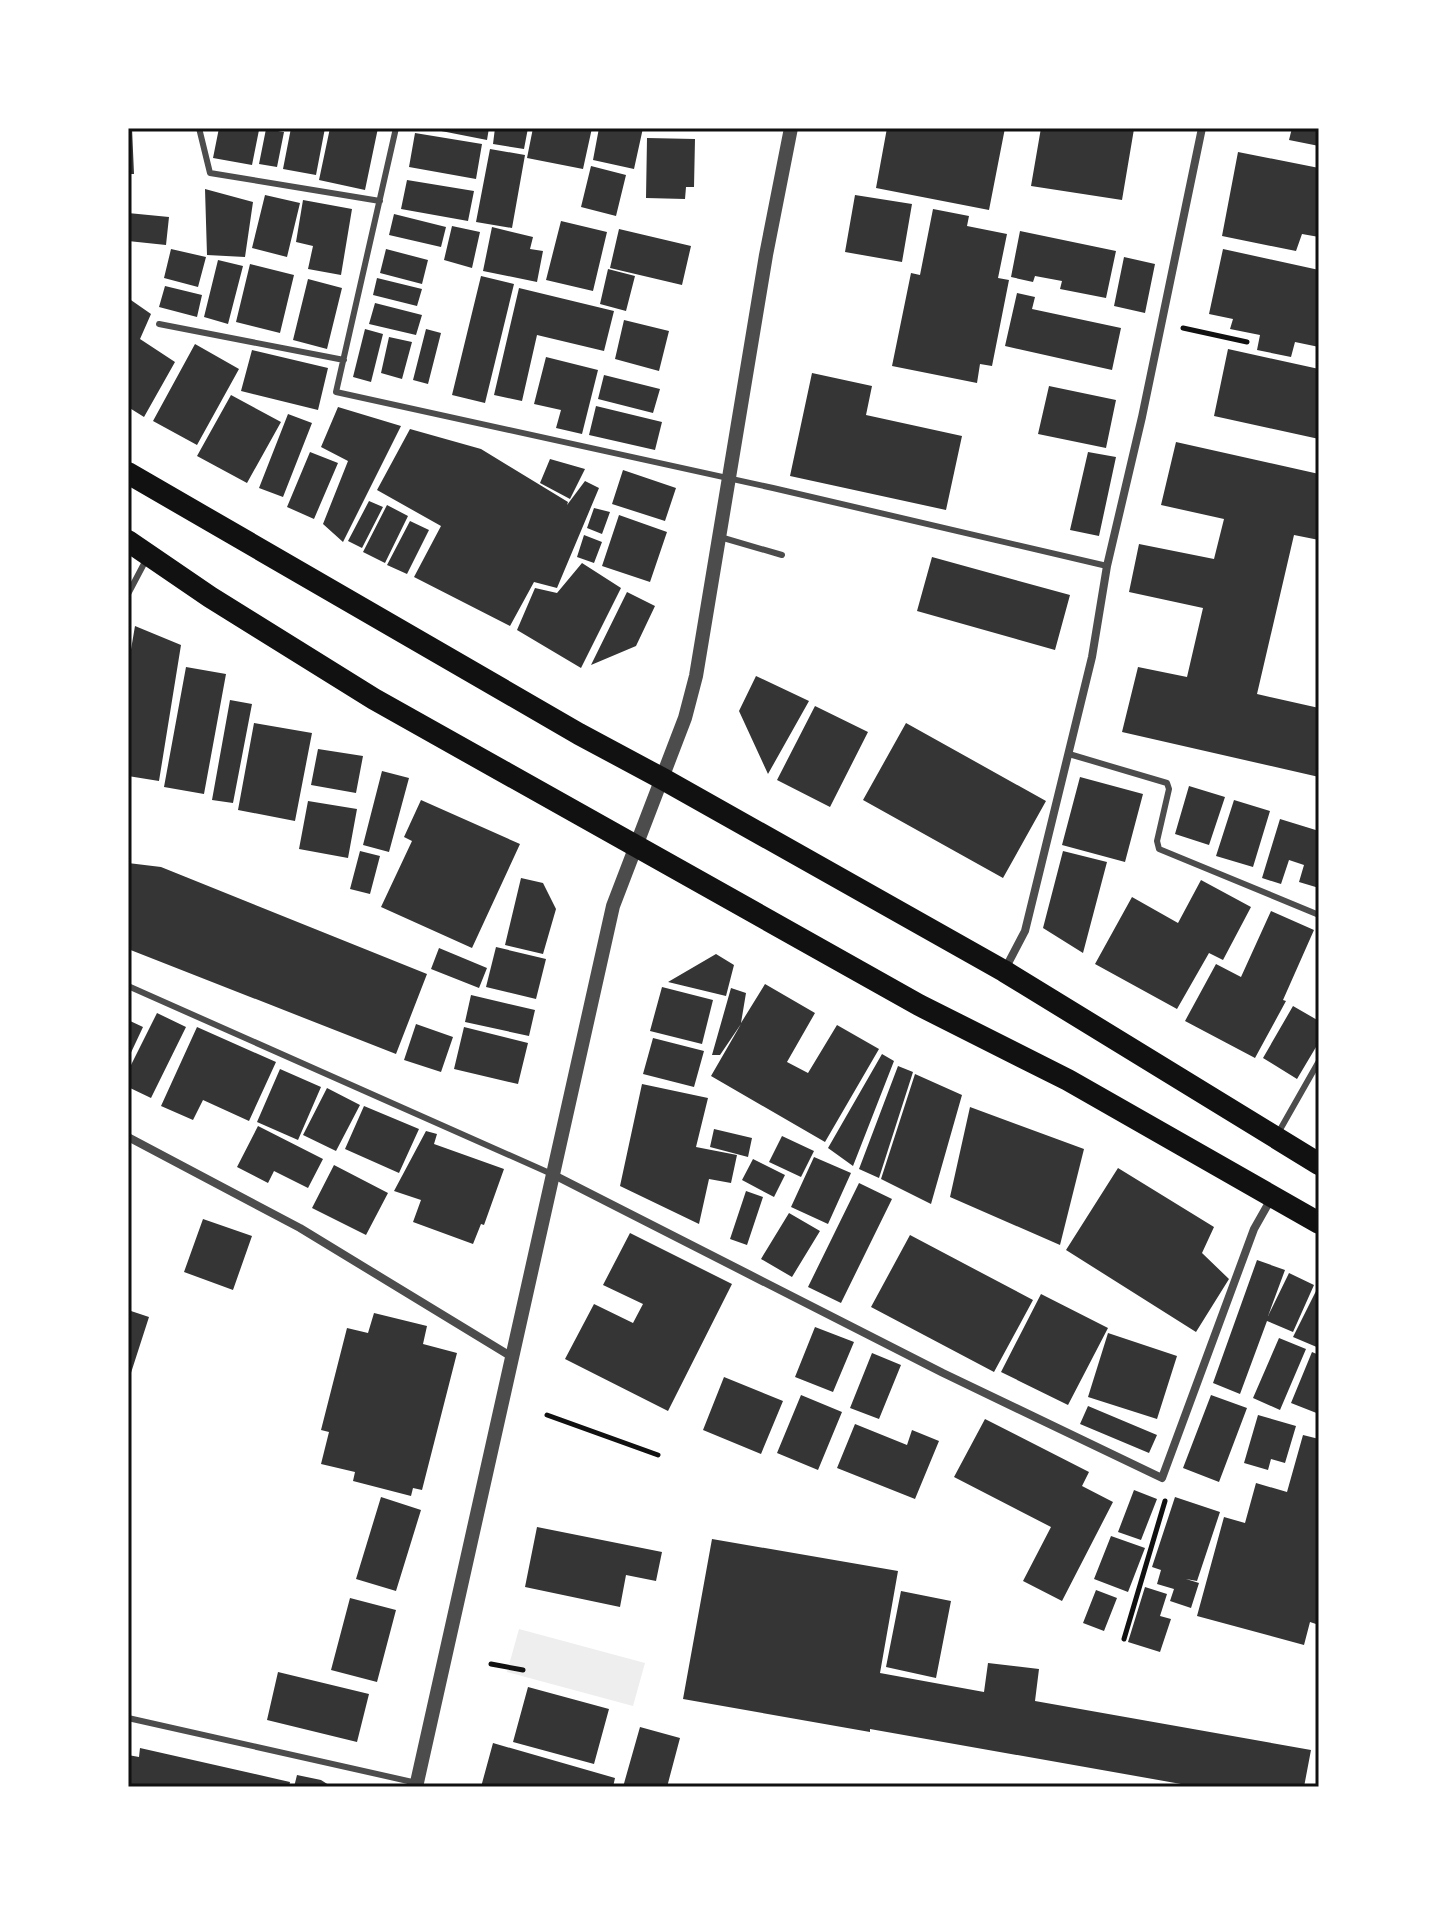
<svg xmlns="http://www.w3.org/2000/svg" width="1447" height="1915" font-family="Inter,sans-serif">
	<style>
		.green { fill: #eee }
		.building { fill: #353535 }
		.lines { fill: none; stroke-linecap: round; stroke-linejoin: round }
		.path { stroke: #111; stroke-width: 5 }
		.service { stroke: #4c4c4c; stroke-width: 6 }
		.minor { stroke: #4c4c4c; stroke-width: 8 }
		.tertiary { stroke: #4c4c4c; stroke-width: 14 }
		.trunk { stroke: #111; stroke-width: 22 }
		.neatline { fill: none; stroke: #111; stroke-width: 3 }
	</style>
	<rect width="100%" height="100%" fill="#fff"/>
	<!-- green -->
	<path class="green" d="M519 1629 645 1663 633 1706 507 1672Z"/>
	<!-- building -->
	<path class="building" d="M128 128H132L134 174H128Z
		M219 128 259 130 252 165 213 158Z
		M291 128H325L316 175 283 169Z
		M330 128H378L365 190 319 180Z
		M426 128H489L487 140Z
		M495 128H528L524 149 493 144Z
		M533 128H592L583 169 527 158Z
		M599 128H643L634 169 593 160Z
		M887 128H1005L989 210 876 188Z
		M1041 128 1134 129 1122 200 1031 186Z
		M1292 128H1319V146L1289 140Z
		M266 129 284 132 277 167 259 164Z
		M415 133 482 144 476 179 409 167Z
		M647 138 695 139 694 187H686L685 199 646 198Z
		M490 149 525 155 512 228 476 222Z
		M1238 152 1319 168V237L1302 234 1296 251 1222 236Z
		M591 166 626 175 616 216 581 207Z
		M407 180 474 191 468 221 401 209Z
		M205 189 253 202 245 257 207 255Z
		M265 195 300 203 287 257 252 248Z
		M855 195 912 204 902 262 845 252Z
		M303 200 352 209 341 275 308 269 313 246 296 242Z
		M933 209 969 216 967 226 1007 234 998 278 1009 280 992 366 980 364 977 383 892 366 911 273 920 275Z
		M128 213 169 217 166 245 128 241Z
		M394 214 446 227 441 247 389 235Z
		M561 221 607 232 593 291 546 280Z
		M452 226 480 232 472 268 444 260Z
		M492 227 533 237 530 249 543 251 537 282 483 271Z
		M619 229 691 246 682 285 610 268Z
		M1020 231 1116 251 1106 298 1060 289 1062 281 1035 276 1033 282 1011 277Z
		M171 249 206 257 198 287 164 278Z
		M386 249 428 260 422 284 380 273Z
		M1223 249 1319 270V347L1295 342 1291 357 1257 350 1260 335 1230 329 1233 319 1209 314Z
		M1124 257 1155 264 1145 313 1114 306Z
		M218 260 243 266 228 324 204 317Z
		M250 264 294 275 280 333 236 322Z
		M608 269 635 276 626 311 600 304Z
		M481 276 514 284 485 403 452 395Z
		M377 278 422 289 417 306 373 295Z
		M308 279 342 288 327 349 293 340Z
		M165 286 202 295 197 317 159 307Z
		M519 288 614 311 604 351 537 335 522 401 494 395Z
		M1017 293 1035 297 1032 309 1121 328 1112 370 1005 346Z
		M128 298 151 314 140 339 175 362 144 417 128 407Z
		M375 303 422 315 416 335 369 324Z
		M624 320 669 331 659 371 615 359Z
		M365 329 383 334 371 382 353 377Z
		M426 329 441 333 428 384 413 380Z
		M389 337 412 342 402 379 381 373Z
		M195 344 239 369 197 445 153 421Z
		M1228 349 1319 369V439L1214 416Z
		M252 350 328 368 318 410 241 391Z
		M546 357 598 370 582 434 556 428 561 410 534 404Z
		M812 373 872 386 866 415 962 436 946 510 790 476Z
		M604 375 660 389 653 413 598 399Z
		M1049 386 1116 400 1106 448 1038 434Z
		M231 395 281 422 247 483 197 456Z
		M596 406 662 422 655 450 589 435Z
		M338 407 401 426 343 542 323 524 348 461 321 447Z
		M288 414 312 423 283 497 259 488Z
		M410 429 481 449 568 502 567 505 585 481 599 488 557 588 534 582 510 626 414 577 441 526 377 490Z
		M1176 442 1319 474V540L1294 535 1257 694 1319 708V777L1122 732 1138 667 1187 677 1203 608 1129 592 1139 544 1214 559 1224 519 1161 505Z
		M310 452 338 463 314 519 287 507Z
		M1088 452 1116 457 1099 536 1070 530Z
		M550 459 585 469 570 499 540 483Z
		M623 470 676 488 665 521 612 504Z
		M369 501 383 507 362 548 348 541Z
		M387 505 408 516 385 563 363 552Z
		M594 508 610 512 602 534 587 528Z
		M619 515 667 532 650 582 602 566Z
		M410 521 429 530 407 574 387 565Z
		M584 535 602 542 594 563 577 557Z
		M932 557 1070 595 1055 650 917 611Z
		M582 563 621 588 581 668 517 630 535 588 557 593Z
		M627 592 655 606 636 646 591 665Z
		M135 626 181 645 159 781 128 776V667Z
		M186 667 226 674 204 794 164 787Z
		M756 676 809 701 768 774 739 711Z
		M230 700 252 704 233 803 212 800Z
		M815 706 868 732 830 807 777 780Z
		M254 723 312 733 295 821 238 810Z
		M906 723 1046 801 1003 878 863 800Z
		M318 749 363 756 356 793 311 785Z
		M382 771 409 778 389 852 363 845Z
		M1080 777 1143 794 1125 862 1062 845Z
		M1189 786 1225 797 1209 845 1175 834Z
		M421 800 520 844 472 948 381 907 412 841 404 837Z
		M1234 800 1270 811 1253 867 1216 856Z
		M308 801 357 809 348 858 299 849Z
		M1280 819 1319 831V888L1299 882 1304 865 1289 860 1281 884 1262 878Z
		M360 851 380 856 370 894 350 889Z
		M1063 851 1107 862 1083 953 1043 928Z
		M128 863 161 867 427 974 396 1054 128 949Z
		M521 878 543 883 556 909 543 954 505 945Z
		M1201 880 1251 907 1223 960 1209 953 1177 1009 1095 964 1132 897 1178 923Z
		M1271 911 1314 930 1283 1000 1286 1001 1255 1058 1185 1021 1216 964 1241 977Z
		M496 947 546 959 536 999 486 987Z
		M439 948 487 968 479 988 431 969Z
		M716 954 734 965 726 996 668 982Z
		M765 984 815 1013 787 1062 808 1073 837 1025 879 1049 825 1142 711 1076 741 1024 720 1055H712L731 988 746 993 741 1023Z
		M662 987 713 1000 702 1044 650 1031Z
		M471 995 535 1010 529 1036 465 1022Z
		M1293 1006 1319 1021V1042L1297 1079 1263 1058Z
		M157 1013 186 1027 151 1098 128 1087V1071Z
		M128 1020 143 1027 128 1059Z
		M416 1024 453 1037 441 1072 404 1060Z
		M197 1027 276 1062 249 1121 203 1100 193 1120 161 1106Z
		M464 1027 528 1043 518 1084 454 1069Z
		M653 1038 704 1051 694 1087 643 1074Z
		M882 1054 894 1061 853 1166 828 1148Z
		M898 1066 913 1072 879 1178 859 1169Z
		M280 1069 321 1087 298 1140 257 1122Z
		M915 1074 962 1095 931 1204 881 1179Z
		M642 1084 708 1098 696 1147 737 1155 731 1183 709 1179 699 1224 620 1186Z
		M327 1088 360 1105 336 1151 303 1135Z
		M364 1106 419 1129 399 1173 345 1149Z
		M970 1107 1084 1149 1060 1245 950 1197Z
		M258 1126 323 1159 308 1188 274 1171 268 1183 237 1167Z
		M714 1129 752 1138 748 1157 710 1147Z
		M426 1131 437 1134 434 1144 504 1169 484 1225 481 1224 473 1244 413 1222 421 1200 394 1191Z
		M782 1136 814 1151 801 1177 769 1162Z
		M814 1157 851 1173 828 1224 791 1207Z
		M753 1159 785 1175 774 1197 742 1180Z
		M334 1165 388 1193 366 1235 312 1208Z
		M1118 1168 1214 1227 1202 1253 1229 1279 1196 1332 1066 1250Z
		M859 1183 892 1199 841 1303 808 1287Z
		M746 1191 763 1197 747 1245 730 1239Z
		M789 1213 820 1231 792 1277 761 1259Z
		M203 1219 252 1236 233 1290 184 1272Z
		M630 1233 732 1284 668 1411 565 1359 594 1304 633 1323 643 1304 603 1285Z
		M910 1235 1033 1300 994 1372 871 1307Z
		M1257 1260 1285 1270 1268 1316 1289 1273 1314 1285 1293 1332 1267 1321 1240 1394 1213 1383Z
		M1319 1285V1348L1293 1337Z
		M1041 1294 1108 1328 1068 1405 1001 1372Z
		M128 1310 149 1317 129 1379H128Z
		M374 1313 427 1326 423 1344 457 1353 422 1490 413 1488 411 1496 353 1481 355 1472 321 1464 329 1432 321 1430 347 1328 368 1333Z
		M815 1327 854 1342 833 1392 795 1377Z
		M1108 1333 1177 1356 1157 1419 1088 1397Z
		M1279 1338 1306 1349 1280 1410 1253 1398Z
		M1312 1352 1319 1355V1414L1291 1403Z
		M872 1353 901 1365 879 1419 850 1408Z
		M724 1377 783 1401 761 1454 703 1430Z
		M801 1395 842 1412 818 1470 777 1453Z
		M1211 1395 1247 1408 1219 1482 1183 1468Z
		M1088 1406 1157 1435 1149 1453 1080 1424Z
		M1258 1415 1296 1426 1285 1463 1271 1459 1268 1470 1244 1463Z
		M985 1419 1089 1472 1082 1486 1113 1502 1062 1601 1023 1581 1051 1527 954 1477Z
		M855 1424 907 1445 912 1430 939 1441 915 1499 837 1468Z
		M1303 1435 1319 1439V1625L1310 1622 1304 1645 1197 1616 1224 1517 1245 1523 1256 1483 1287 1492Z
		M1134 1490 1157 1499 1141 1540 1118 1532Z
		M381 1497 421 1510 396 1591 356 1579Z
		M1175 1497 1220 1512 1197 1581 1186 1579 1199 1583 1191 1608 1170 1601 1174 1589 1157 1584 1161 1570 1152 1567Z
		M537 1527 662 1552 656 1581 626 1575 620 1607 525 1587Z
		M1111 1536 1145 1548 1128 1592 1094 1579Z
		M712 1539 898 1571 880 1673 984 1692 988 1663 1039 1669 1035 1701 1311 1750 1304 1787H1198L870 1729V1732L683 1699Z
		M1145 1587 1167 1594 1160 1616 1171 1619 1160 1652 1128 1642Z
		M1096 1590 1117 1598 1104 1631 1083 1623Z
		M901 1591 951 1601 936 1678 886 1667Z
		M350 1598 396 1610 377 1682 331 1670Z
		M278 1672 369 1694 357 1742 267 1720Z
		M528 1687 609 1709 594 1764 513 1742Z
		M640 1727 680 1738 667 1787H623Z
		M493 1743 615 1778 613 1787H481Z
		M140 1748 290 1782 289 1787H128V1755L139 1757Z
		M297 1775 321 1780 332 1787H294Z"/>
	<g class="lines">
		<!-- path -->
		<path class="path" d="M1183 328 1247 342
			M547 1415 658 1455
			M1124 1639 1165 1501
			M491 1664 523 1670"/>
		<!-- service -->
		<path class="service" d="M199 128 210 173 380 201
			M396 128 336 392 773 488 1107 566
			M159 324 344 360
			M720 537 782 555
			M128 594 147 558
			M1069 754 1167 783 1169 789 1157 841 1159 849 1319 915
			M128 986 554 1175
			M1277 1135 1319 1061
			M128 1718 417 1783"/>
		<!-- minor -->
		<path class="minor" d="M1004 971 1025 931 1092 657 1107 566 1142 417 1202 128
			M128 1137 300 1228 512 1357
			M554 1175 943 1373 1162 1478 1254 1229 1271 1199"/>
		<!-- tertiary -->
		<path class="tertiary" d="M416 1787 613 906 685 718 696 676 766 255 791 128"/>
		<!-- trunk -->
		<path class="trunk" d="M128 473 579 734 663 779 1004 971 1319 1164
			M128 541 210 597 374 699 919 1005 1068 1080 1319 1223"/>
	</g>
	<!-- border -->
	<rect width="1447" height="1915" fill="none" stroke="#ffffff" stroke-width="260"/>
	<rect x="130" y="130" width="1187" height="1655" class="neatline"/>
</svg>
